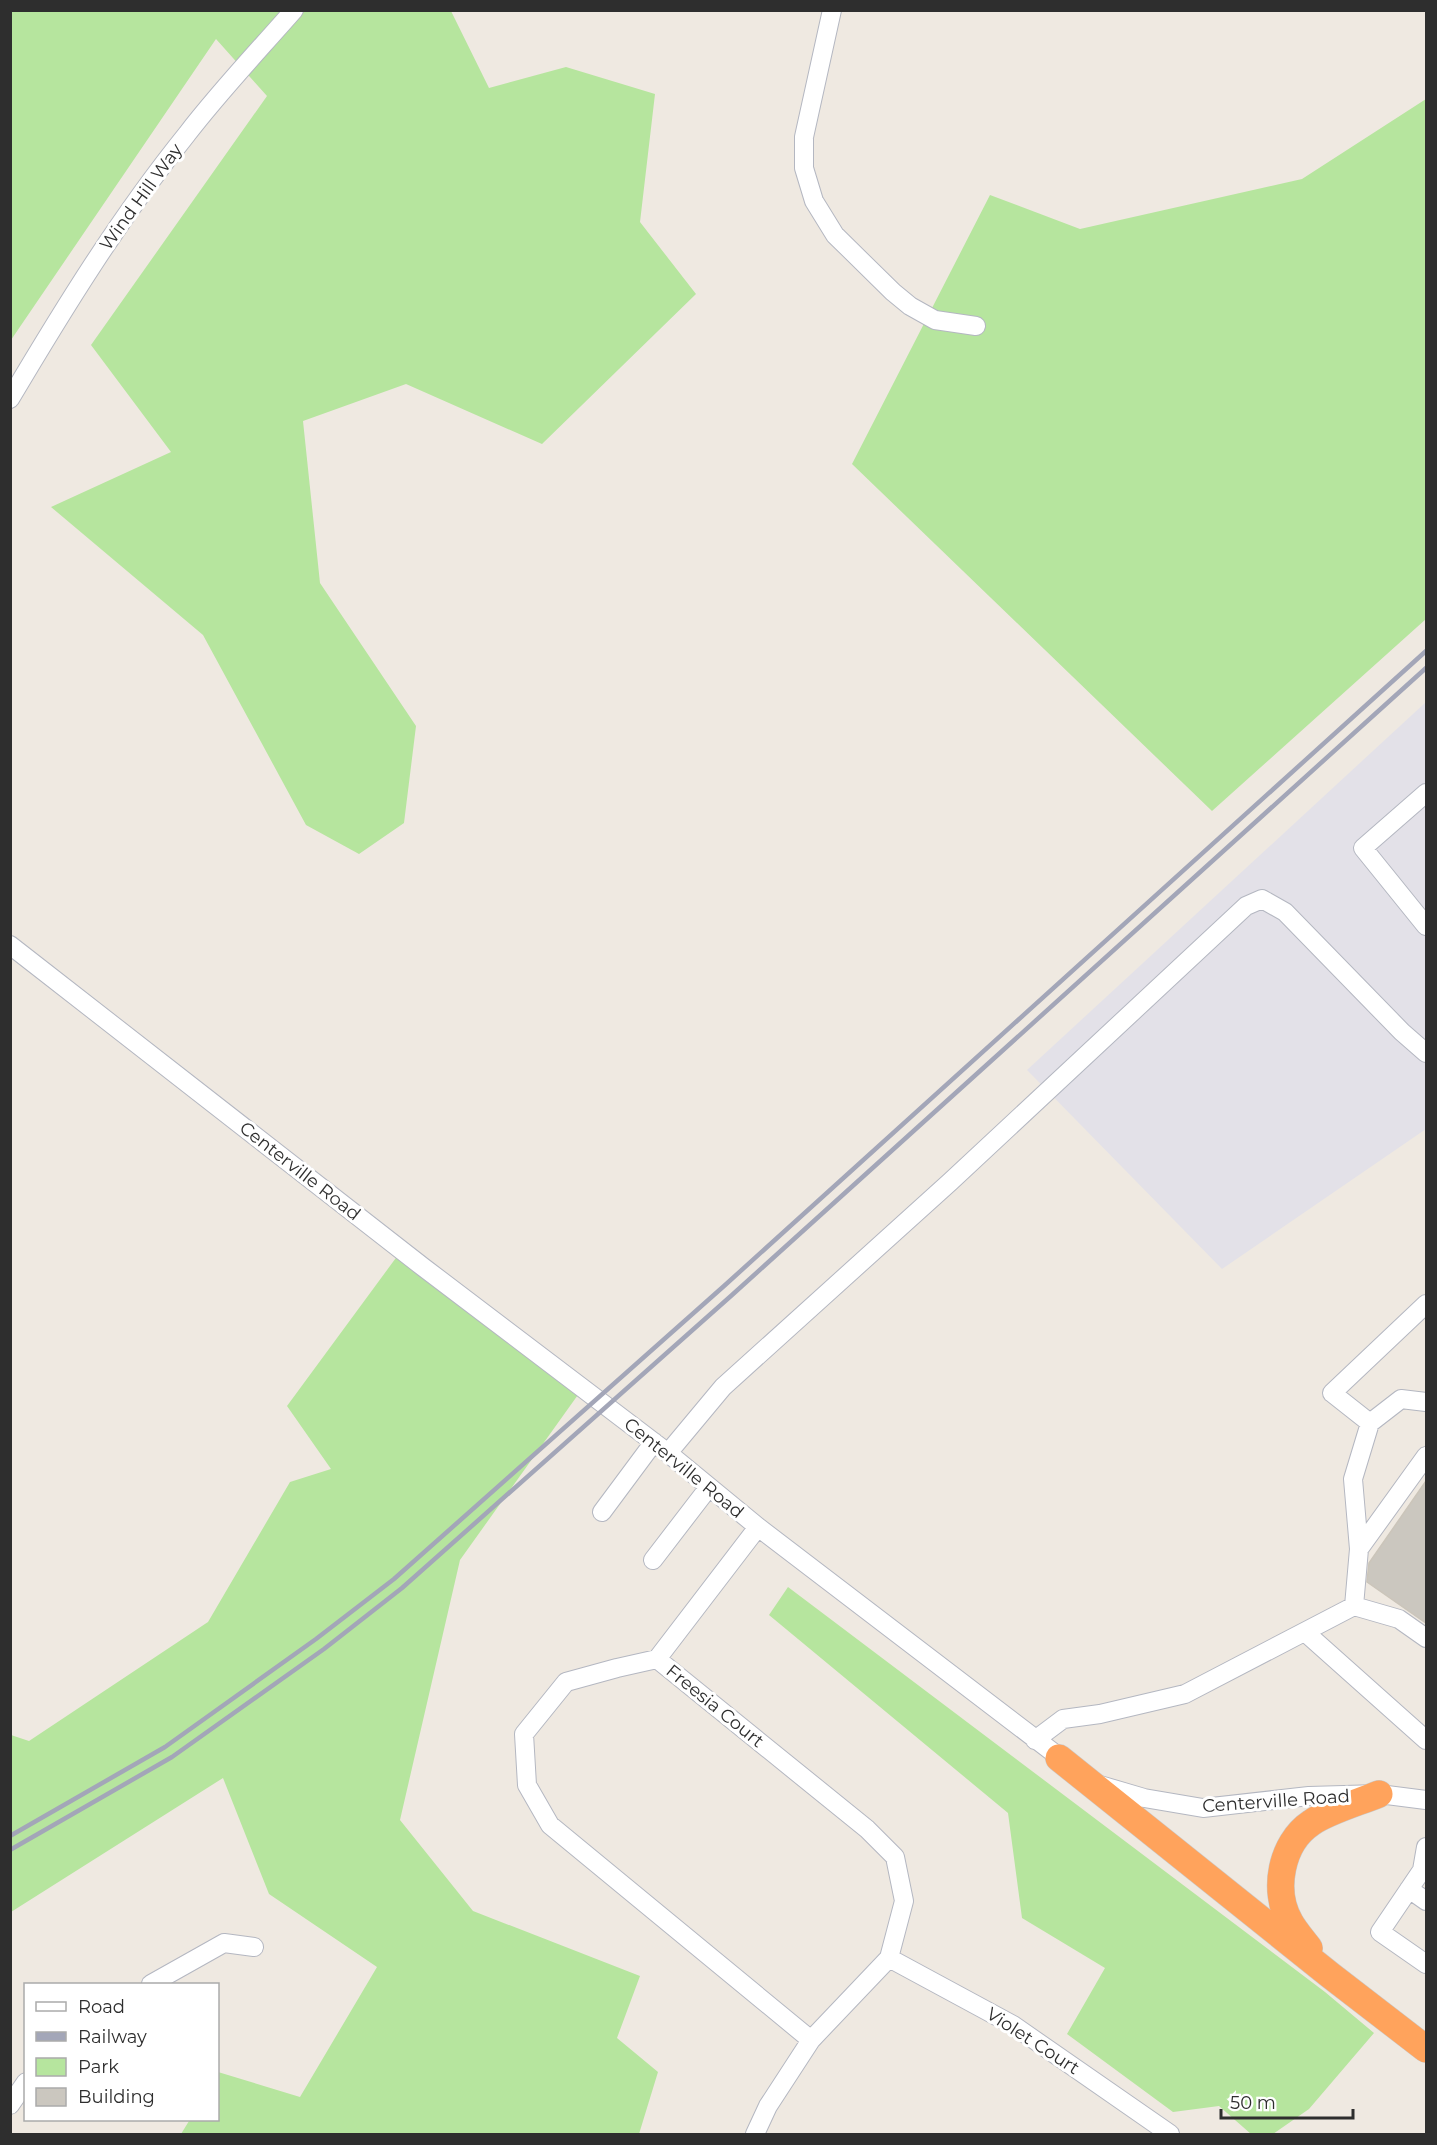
<svg xmlns="http://www.w3.org/2000/svg" width="1437" height="2145" font-family="Montserrat,sans-serif">
	<style>
		.industrial { fill: #e3e1e8 }
		.green { fill: #b6e59e }
		.building { fill: #cbc7bf; stroke: #cbc5ba; stroke-width: 1.5 }
		.lines { fill: none; stroke-linecap: round; stroke-linejoin: round }
		.minor-casing { stroke: #b4b7c1; stroke-width: 20 }
		.highway-casing { stroke: #c9c9c9; stroke-width: 28 }
		.minor { stroke: #fff; stroke-width: 18 }
		.highway { stroke: #ffa35c; stroke-width: 27 }
		.rail { stroke: #a3a6b8; stroke-width: 4.5 }
		.labels { text-anchor: middle; dominant-baseline: central; stroke-width: 6; stroke-linejoin: round; paint-order: stroke }
		.street-label { font-size: 18px; fill: #2e2e2e; stroke: #fff }
	</style>
	<rect width="100%" height="100%" fill="#efe9e1"/>
	<!-- industrial -->
	<path class="industrial" d="M1426 702V1129L1222 1269 1027 1070Z"/>
	<!-- green -->
	<path class="green" d="M11 11H451L489 88 566 67 655 94 640 222 696 294 542 444 406 384 303 421 320 583 416 726 404 823 359 854 306 825 203 635 51 507 171 452 91 345 267 96 216 39 11 340Z
		M1426 99V619L1212 811 852 464 990 195 1080 229 1302 179Z
		M401 1251 580 1392 460 1560 400 1820 473 1911 640 1976 617 2038 658 2072 639 2134H181L189 2121 187 2120H218V2072L300 2097 377 1967 269 1894 223 1778 11 1912V1735L29 1741 208 1622 290 1482 331 1469 287 1406Z
		M788 1587 1325 1992 1374 2033 1309 2109 1273 2134H1251L1219 2106 1173 2112 1067 2034 1105 1968 1022 1918 1008 1813 769 1615Z"/>
	<!-- building -->
	<path class="building" d="M1426 1481V1623L1367 1582 1369 1563Z"/>
	<g class="lines">
		<!-- minor casing -->
		<g class="minor-casing">
			<path id="minor" d="M832 10 804 137V168L814 201 835 235 893 292 910 306 935 320 976 326
				M10 399C64 308 120 217 187 134 220 91 258 51 294 10
				M1426 793 1363 848 1426 926
				M10 945 423 1267 668 1453 758 1527 1067 1763
				M1426 1304 1332 1393 1370 1423 1401 1399 1426 1402
				M668 1453 723 1387 950 1182 1246 906 1262 899 1285 912 1402 1032 1426 1053
				M1426 1456 1359 1549 1354 1606 1399 1619 1426 1638
				M602 1512 654 1442
				M1359 1549 1353 1479 1370 1423
				M653 1560 709 1487
				M1306 1633 1426 1740
				M657 1659 867 1829 895 1857 904 1901 889 1958 811 2040 550 1825 527 1785 524 1734 566 1682 617 1668Z
				M657 1659 758 1527
				M1035 1740 1063 1719 1100 1714 1185 1694 1354 1606
				M1100 1785 1144 1798 1203 1808 1309 1796 1379 1794 1426 1800
				M1426 1847 1422 1870 1380 1932 1426 1964
				M1409 1889 1426 1901
				M889 1958 1013 2025 1170 2134
				M151 1984 224 1943 254 1947
				M10 2105 26 2082
				M755 2134 768 2106 811 2040"/>
		</g>
		<!-- highway casing -->
		<g class="highway-casing">
			<path id="highway" d="M1059 1758 1330 1975 1426 2049
				M1309 1948C1303 1940 1295 1931 1290 1922 1272 1891 1281 1843 1311 1823 1328 1811 1360 1802 1379 1794"/>
		</g>
		<!-- minor -->
		<use href="#minor" class="minor"/>
		<!-- highway -->
		<use href="#highway" class="highway"/>
		<!-- rail -->
		<path class="rail" d="M10 1836 165 1747 316 1639 394 1579 724 1286 1426 651
			M10 1850 172 1757 324 1649 402 1588 732 1295 1426 668"/>
	</g>
	<g class="labels">
		<!-- street labels -->
		<g class="street-label">
			<text transform="translate(141 197) rotate(-54)">Wind Hill Way</text>
			<text transform="translate(300 1171) rotate(38)">Centerville Road</text>
			<text transform="translate(684 1468) rotate(39)">Centerville Road</text>
			<text transform="translate(715 1706) rotate(39)">Freesia Court</text>
			<text transform="translate(1276 1801) rotate(-4)">Centerville Road</text>
			<text transform="translate(1033 2041) rotate(33)">Violet Court</text>
		</g>
	</g>
	<!-- border -->
	<rect width="1437" height="2145" fill="none" stroke="#2e2e2e" stroke-width="24"/>
	<!-- legend -->
	<rect x="24" y="1983" width="195" height="138" fill="#ffffff" stroke="#ababab" stroke-width="1.5"/>
	<rect x="36" y="2002" width="30" height="9" fill="#ffffff" stroke="#ababab" stroke-width="1.5"/>
	<text x="78" y="2013" font-size="18" fill="#2e2e2e">Road</text>
	<rect x="36" y="2032" width="30" height="9" fill="#a3a6b8" stroke="#ababab" stroke-width="1.5"/>
	<text x="78" y="2043" font-size="18" fill="#2e2e2e">Railway</text>
	<rect x="36" y="2058" width="30" height="18" fill="#b6e59e" stroke="#ababab" stroke-width="1.5"/>
	<text x="78" y="2073" font-size="18" fill="#2e2e2e">Park</text>
	<rect x="36" y="2088" width="30" height="18" fill="#cbc7bf" stroke="#ababab" stroke-width="1.5"/>
	<text x="78" y="2103" font-size="18" fill="#2e2e2e">Building</text>
	<!-- scale -->
	<path d="M1221 2109v9h132v-9" fill="none" stroke="#2e2e2e" stroke-width="3"/>
	<text x="1230" y="2109" font-size="18" fill="#2e2e2e" stroke="#ffffff" stroke-width="4.5" paint-order="stroke">50 m</text>
</svg>
